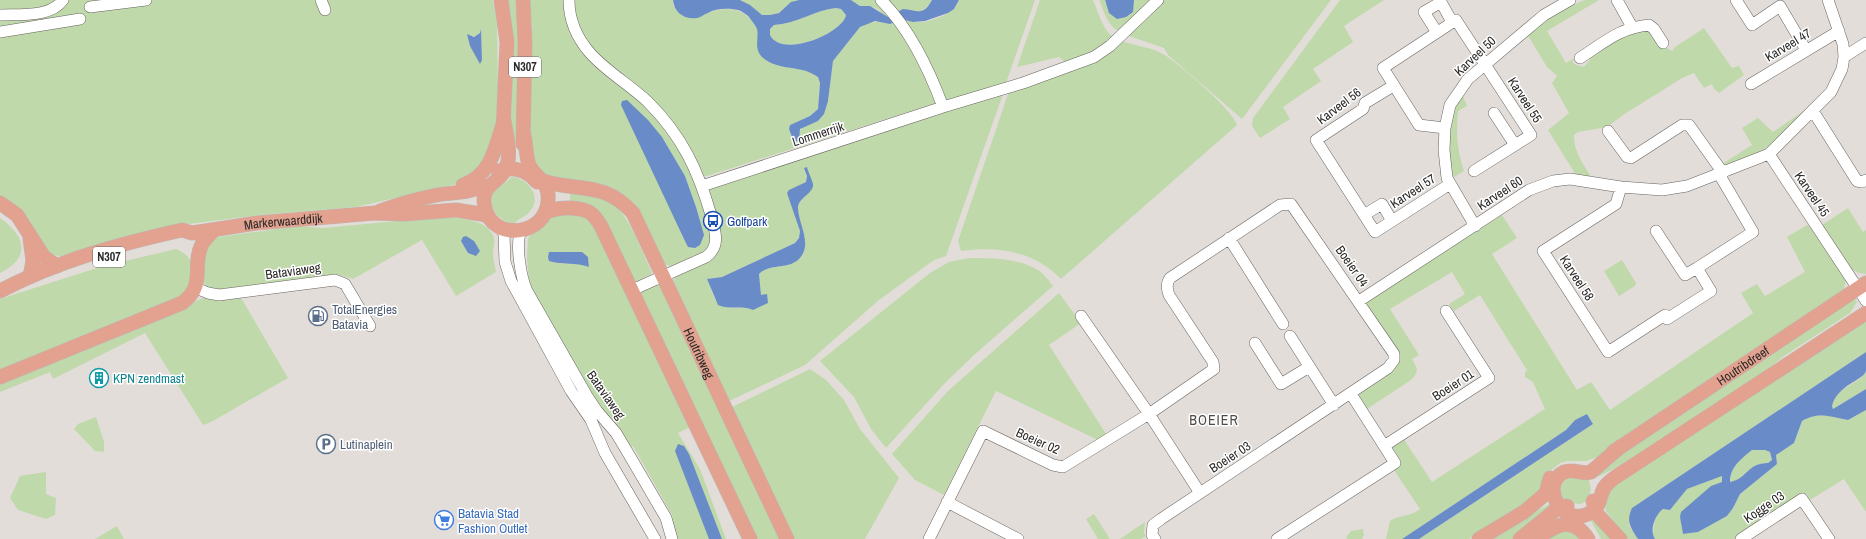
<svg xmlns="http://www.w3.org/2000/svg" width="1866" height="539" font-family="'Archivo Narrow',sans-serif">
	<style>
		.green { fill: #bfd9aa; fill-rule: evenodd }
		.water { fill: #698cc9; fill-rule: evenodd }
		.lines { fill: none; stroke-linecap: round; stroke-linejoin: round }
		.minor-casing { stroke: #68635f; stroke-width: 12 }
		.major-casing { stroke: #bbbbba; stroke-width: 15 }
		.minor { stroke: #fff; stroke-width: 11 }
		.major { stroke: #e2a28f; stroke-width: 14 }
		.labels { text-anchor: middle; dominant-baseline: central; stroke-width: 3; stroke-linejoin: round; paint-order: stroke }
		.shield { fill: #fff; stroke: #6b6968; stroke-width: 1 }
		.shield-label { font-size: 12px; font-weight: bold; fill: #2b2928 }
		.street-label { font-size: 13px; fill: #2b2928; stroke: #fff }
		.transit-label { font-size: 13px; fill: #164399; stroke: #fff; text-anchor: start }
		.service-label { font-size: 13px; fill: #4e5e75; stroke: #fff; text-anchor: start }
		.culture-label { font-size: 13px; fill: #0d838f; stroke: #fff; text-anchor: start }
		.shop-label { font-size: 13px; fill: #366cbe; stroke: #fff; text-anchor: start }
		.neighbourhood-label { font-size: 14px; letter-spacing: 1px; fill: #504b47; stroke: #fff }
	</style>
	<rect width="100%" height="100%" fill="#e3ddd9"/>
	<!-- green -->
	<path class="green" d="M0 0H493L497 24 498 93 495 132 487 161 457 184 356 207 260 215 165 227 61 256 52 255 46 251C34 231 26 204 0 198ZM481 30 482 60 470 46 468 35C473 37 479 37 481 30Z
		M507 0H519V143L510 142 512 81Z
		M529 0H565L569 26 650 111 682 154 699 190 709 226 711 239 707 251 673 267 662 263 634 210 550 180 536 168 530 132 532 32ZM662 137 685 176 696 207Z
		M572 0H673V6L697 18C714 9 735 3 750 19 753 22 756 26 757 29 760 42 754 51 766 59 782 71 803 65 818 77L820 83 818 109 810 116 790 125 789 129 799 134C801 125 810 124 818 121L828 101 833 61 860 27 869 23 880 21 883 15C878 6 869 6 860 6L851 0H877L912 46 936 100 933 106 930 105 707 176H703L687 144 602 60 580 35Z
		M740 0H803C785 1 781 19 763 15 755 13 749 3 740 0Z
		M886 0H932C927 10 918 12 910 21 921 25 943 18 952 10 955 8 957 4 959 0H1035L1006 83 949 101 946 100Z
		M1040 0H1093C1098 11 1102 28 1111 35 1126 46 1147 45 1163 54 1176 61 1235 112 1237 125L1061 279C1034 251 998 246 961 251L958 241 1009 91 1068 71 1065 62 1059 57 1017 67Z
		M1099 0H1105V3H1134V0H1153L1119 31C1108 27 1104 11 1099 0Z
		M1161 0H1331L1242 119 1168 55 1164 48 1129 36Z
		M1340 0H1384L1344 26 1353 42 1313 69 1321 81 1283 107 1290 119 1260 138 1252 126 1253 118Z
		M1585 0H1599L1547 31 1566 63 1574 58 1573 61 1574 64 1584 67 1589 61 1591 55 1646 24 1658 43 1672 51 1675 47 1704 28 1732 68 1739 66 1744 75 1719 93 1714 89 1712 84 1704 88 1694 73 1682 78 1623 115 1607 127 1578 132 1574 135C1574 152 1583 164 1592 178L1576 175 1548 130 1569 113 1552 83 1557 76 1547 67 1527 34 1565 8Z
		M836 8 841 9 846 15C843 33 782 59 770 35V29L774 25C796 24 815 10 836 8Z
		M1003 94 946 256 934 260 879 300 805 365 727 402 673 282 675 277 713 256 710 189 712 187ZM807 167C809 176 808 188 804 197 801 202 797 203 798 210 799 225 813 246 799 259 788 270 770 263 759 274L761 296 767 294 753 310C738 304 722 314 714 297 711 291 710 285 707 279L722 277 795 243 799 238 800 231 796 217 798 186 806 182 807 176 804 168Z
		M1462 94 1467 106 1458 111C1456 132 1457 150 1464 171L1454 177C1444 151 1447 117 1462 94Z
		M1808 108 1774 143 1752 156 1723 166 1722 164 1752 145 1742 128 1758 118 1773 132Z
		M511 177C527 177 543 197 530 211 526 217 519 218 515 223 499 224 483 203 496 189 501 185 507 183 511 177Z
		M570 192C585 194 602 196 614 205 629 215 644 256 652 273L650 275 637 282 633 279 608 228 570 206Z
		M1848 208 1863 232 1866 230V274L1859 273 1851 269 1822 225Z
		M578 213 592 221 690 427 678 433 700 469 726 539H676L672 515 633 446 629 447 594 399 529 283 527 258 528 239 532 232 555 214ZM588 257 589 267 581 264 556 263Z
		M1502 215 1517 238 1492 254 1577 390 1591 382 1610 410 1753 313 1741 293 1757 284 1765 296 1805 272 1787 237 1807 225 1813 229 1846 280 1844 289 1598 457 1586 461H1567L1560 463 1548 473 1538 495 1469 539H1419L1593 424 1588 415 1575 420 1566 430 1402 539H1386L1390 521C1400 514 1411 517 1420 509L1392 467 1401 461 1392 446 1403 438 1432 482 1545 409 1533 382 1525 377V372L1527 370 1480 295 1454 311 1449 304 1465 294 1452 272 1390 309 1419 355 1412 359C1418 369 1419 372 1411 380L1367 409 1358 395 1381 380 1396 366 1363 302Z
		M439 217C455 218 489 218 494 238 495 243 493 249 493 254 493 260 495 266 496 272L456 296 422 240 353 279 337 274 331 275 218 291 208 288 202 280 204 251 212 238 298 226 323 228Z
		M0 218C26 236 31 258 0 273Z
		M176 249C199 259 195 275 186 294L0 373V299L100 267Z
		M969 258C992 258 1018 258 1038 270 1044 274 1049 281 1053 286L974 355 943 385 886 448 871 429 854 397 820 361 930 273 949 262Z
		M1622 260 1636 283 1635 286 1619 296 1604 271Z
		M660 284 781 539H755L639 293Z
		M1059 293 1081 323 1049 345 1106 434 1098 440 996 391 944 495 915 480 892 454 948 391Z
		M240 296 288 378 211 422 203 425 145 333 53 379 50 372 0 392V383L180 311C204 293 212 297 240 296Z
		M1854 298 1857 302 1850 313 1784 356 1750 383 1645 452 1598 477 1596 473 1633 443Z
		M1866 318V352L1632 508 1629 526 1638 539H1626L1606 511 1605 506 1608 490Z
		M810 369 826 380 844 400 860 429 899 478 865 539H792L730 408Z
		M1866 372V389L1833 409 1832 406C1838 385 1855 387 1866 372Z
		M1866 410V512L1844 479 1810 500 1806 493 1762 518 1760 524 1735 539H1655L1653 536C1654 525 1653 516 1663 509L1670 510 1687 489 1722 476V482L1681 518 1683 534 1698 532 1727 516 1733 508 1740 494 1777 464 1776 455 1794 443 1802 421C1819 411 1830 417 1848 420Z
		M96 417 104 442V452L95 451 74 429 78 424Z
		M1752 450H1765L1770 452 1772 460 1768 463C1748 463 1746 478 1730 483 1730 467 1741 459 1752 450Z
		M46 472V494L56 498 55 515 46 519 18 510 10 498 20 476Z
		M1569 477 1588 479C1593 488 1591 504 1578 504 1572 504 1568 501 1562 501 1559 489 1560 484 1569 477Z
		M1551 503 1553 508 1514 539H1487Z
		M1094 514 1110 539H1098L1086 519Z
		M1595 516 1611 539H1601L1590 519Z
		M1145 522 1144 533 1146 536 1141 539H1120Z
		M117 526 124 539H95Z
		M1564 528 1585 539H1540Z
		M1363 529 1364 535 1362 539H1347L1346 537 1351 531Z"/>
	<!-- water -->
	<path class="water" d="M673 0H740L750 5 762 15H770L779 13 791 2 799 0H851L860 6H870L888 17 903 9C917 10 923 17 932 0H959L954 9 948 13 925 21 913 22 901 19 890 24 875 21 860 27 833 61 828 101 824 114 818 121 800 129 799 141 794 142 789 129 790 125 810 116 818 109 820 83 818 77C801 64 777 72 761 56 754 48 759 38 757 29 755 24 751 20 748 16 745 14 742 11 738 10 728 8 716 8 708 13 704 14 700 18 697 18 684 20 674 12 673 0ZM836 8 841 9 846 15C843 33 782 59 770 35V29L774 25C796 24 815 10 836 8Z
		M1105 0H1134L1133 12 1126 17 1117 19 1109 13Z
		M481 29 482 60 480 64 470 46 467 34 474 37 480 33Z
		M627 100 648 120 662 137 685 176 696 207 704 235 700 245 695 248 688 247 684 239 621 105 622 101Z
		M807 167C808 172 812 179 813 184 814 194 797 198 798 209 799 225 813 245 799 259 788 270 770 263 759 274L761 295 767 294 768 303 753 310C742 305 729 310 718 305L707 279 722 277 795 243 799 238 800 231 787 193 789 190 806 182 807 176 804 168Z
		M466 236 474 241 480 251 476 256 468 253 461 241 463 237Z
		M549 252H582L588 257 589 267C576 262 562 265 549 261L548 257Z
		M1866 352C1866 358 1866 366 1866 371 1863 381 1838 384 1832 406L1833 409 1866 389V410L1848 420C1830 417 1819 411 1802 421L1794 443 1776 455 1777 464 1740 494 1733 508 1727 516 1698 532 1683 534 1680 517 1681 512 1711 486 1722 482V476L1687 489 1670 510 1663 509C1655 515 1649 530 1655 539H1638C1630 527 1626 521 1632 508ZM1752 450H1765L1770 452 1772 460 1768 463C1747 463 1747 479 1730 482 1730 467 1741 459 1752 450Z
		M1587 414 1593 424 1419 539H1402L1566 430 1575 420Z
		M678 444 684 446 689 454 722 539H709L675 451Z"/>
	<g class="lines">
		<!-- minor casing -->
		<g class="minor-casing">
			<path id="minor" d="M321 0 325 10
				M569 0C569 19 577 38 590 53 607 72 630 85 648 102 682 136 698 170 711 215 715 231 721 246 706 257L632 290
				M881 0C910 29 929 69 943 107L1023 83 1094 57 1110 46 1158 0
				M1617 0 1632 27
				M1736 0 1752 25 1780 6 1806 50
				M90 7 146 0
				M0 15C19 14 50 18 63 0
				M1436 31 1424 12 1441 2 1452 22
				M0 32 80 19
				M1844 57 1866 43
				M1580 58C1605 42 1619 28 1649 25L1654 29 1663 43
				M1751 84 1839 31
				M1393 86 1365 103 1363 109 1316 140 1375 232 1450 184
				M1813 111 1857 181 1862 182 1866 180
				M1494 113 1515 145
				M1445 128 1419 125 1383 68 1456 20 1531 135 1474 171
				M1608 131 1627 157 1631 158 1682 125H1689L1723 173
				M1769 154 1866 301
				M702 186 943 107
				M1621 187 1616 204 1543 251 1608 352 1665 315 1667 319 1711 291 1697 268 1753 232 1719 174
				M1364 215 1382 204 1392 221
				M500 226 504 234 505 262 511 281 571 391 591 420 605 453 655 539
				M1475 226 1447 178 1444 150 1445 128 1450 105 1468 79 1544 15 1570 0
				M521 231C515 244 521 278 527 291L587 396 597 411 616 433 628 453 666 518 672 539
				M1656 231 1685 275 1697 268
				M1229 238 1283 324
				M196 288 208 293 219 295 335 280 345 284 370 326
				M1359 301 1529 190 1553 181 1570 179 1621 187 1662 190 1687 186 1769 154 1831 92 1842 69 1844 57 1843 44 1828 0
				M1081 316 1149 414 1200 493
				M1290 336 1334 405
				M1255 343 1281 384 1309 367
				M1384 446 1489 378 1446 311
				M947 502 1018 539
				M929 539 983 431 1053 465 1063 467 1149 414 1214 369 1213 362 1169 295C1167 288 1166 284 1170 278L1280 205 1291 204 1394 354V360L1388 368 1161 519 1153 525 1152 535 1155 539
				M1277 539 1395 463 1351 394
				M1741 539 1802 499 1829 539"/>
		</g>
		<!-- major casing -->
		<g class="major-casing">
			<g id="major">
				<path d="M501 0 507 42 503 129"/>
				<path d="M504 120C506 134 512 154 506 168 500 184 479 183 485 208 493 242 546 236 548 201 550 181 536 179 529 165 526 156 526 144 524 135"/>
				<path d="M523 144 525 44 523 0"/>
				<path d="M498 171C513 166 527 170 537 182"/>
				<path id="s1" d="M543 181C580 192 604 181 633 213L787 539"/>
				<path d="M463 185C491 175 495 149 503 124"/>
				<path d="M0 203 17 215 44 257 57 266"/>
				<path d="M380 211C399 204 417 199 437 195 453 192 467 194 482 186"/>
				<path d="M545 213C556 207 577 206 589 212 594 215 598 221 601 226L750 539"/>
				<path d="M30 239 33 261 30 276"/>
				<path id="s2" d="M0 291C57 261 119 244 182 230L192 233 257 223 375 213 404 214 456 210 487 215"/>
				<path d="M0 377 182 303C207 285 191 266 202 244 205 239 210 234 214 230"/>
				<path d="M1620 447 1591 472C1582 475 1574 468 1564 472 1539 485 1562 528 1590 513 1601 507 1599 497 1604 488 1609 480 1620 474 1628 469L1866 313"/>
				<path id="s3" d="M1613 452 1866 283"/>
				<path d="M1593 501 1596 513 1620 539"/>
				<path d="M1479 539 1524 512 1543 496 1546 493 1550 478"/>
				<path d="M1520 539 1557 509 1567 506"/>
				<path d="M1536 539C1555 526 1572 514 1588 539"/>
			</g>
		</g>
		<!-- minor -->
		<use href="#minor" class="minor"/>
		<!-- major -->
		<use href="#major" class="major"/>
	</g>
	<!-- icons -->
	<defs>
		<g id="bus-ring" transform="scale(1)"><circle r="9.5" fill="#fff" stroke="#1a4fb4" stroke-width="1.5"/><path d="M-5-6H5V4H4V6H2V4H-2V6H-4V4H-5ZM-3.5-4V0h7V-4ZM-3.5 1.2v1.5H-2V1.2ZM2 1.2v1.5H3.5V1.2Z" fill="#1a4fb4"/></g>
		<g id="fuel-ring" transform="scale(1)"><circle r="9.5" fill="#fff" stroke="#5c6f8a" stroke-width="1.5"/><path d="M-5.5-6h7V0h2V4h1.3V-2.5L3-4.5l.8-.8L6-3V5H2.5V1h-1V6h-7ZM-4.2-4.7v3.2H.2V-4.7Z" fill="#5c6f8a"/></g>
		<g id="building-ring" transform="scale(1)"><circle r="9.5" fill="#fff" stroke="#0f9aa8" stroke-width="1.5"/><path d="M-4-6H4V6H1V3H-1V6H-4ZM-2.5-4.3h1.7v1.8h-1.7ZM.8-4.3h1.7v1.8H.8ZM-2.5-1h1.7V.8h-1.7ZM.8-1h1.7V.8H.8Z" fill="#0f9aa8"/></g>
		<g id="parking-ring" transform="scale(1)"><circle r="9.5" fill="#fff" stroke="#5c6f8a" stroke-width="1.5"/><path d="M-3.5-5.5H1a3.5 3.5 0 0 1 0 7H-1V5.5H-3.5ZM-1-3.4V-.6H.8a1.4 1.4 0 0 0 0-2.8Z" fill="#5c6f8a"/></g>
		<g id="supermarket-ring" transform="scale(1)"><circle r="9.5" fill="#fff" stroke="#3f7fe0" stroke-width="1.5"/><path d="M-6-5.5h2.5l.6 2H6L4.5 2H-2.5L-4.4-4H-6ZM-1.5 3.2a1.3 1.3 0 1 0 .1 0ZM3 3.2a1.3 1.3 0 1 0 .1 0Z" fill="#3f7fe0"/></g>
	</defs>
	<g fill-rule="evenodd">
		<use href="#bus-ring" x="713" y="221"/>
		<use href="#fuel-ring" x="318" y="316"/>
		<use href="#building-ring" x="99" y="378"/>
		<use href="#parking-ring" x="326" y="444"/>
		<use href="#supermarket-ring" x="444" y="520"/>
	</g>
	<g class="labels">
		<!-- shield labels -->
		<g class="shield">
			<rect x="509" y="57" width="32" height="20" rx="3"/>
			<rect x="93" y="247" width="32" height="20" rx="3"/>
		</g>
		<g class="shield-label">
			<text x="525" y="67">N307</text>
			<text x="109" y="257">N307</text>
		</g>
		<!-- street labels -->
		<g class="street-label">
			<text transform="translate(1788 45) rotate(-31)">Karveel 47</text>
			<text transform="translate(1475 56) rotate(-43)">Karveel 50</text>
			<text transform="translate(1525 100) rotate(57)">Karveel 55</text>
			<text transform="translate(1339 106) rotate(-37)">Karveel 56</text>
			<text transform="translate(818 134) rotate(-18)">Lommerrijk</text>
			<text transform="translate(1413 191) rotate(-33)">Karveel 57</text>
			<text transform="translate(1500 193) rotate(-33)">Karveel 60</text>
			<text transform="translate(1812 194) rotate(56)">Karveel 45</text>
			<text stroke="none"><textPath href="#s2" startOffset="295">Markerwaarddijk</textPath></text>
			<text transform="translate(1352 266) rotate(55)">Boeier 04</text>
			<text transform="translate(293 271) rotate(-8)">Bataviaweg</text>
			<text transform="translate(1577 278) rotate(57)">Karveel 58</text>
			<text stroke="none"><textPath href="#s1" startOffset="253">Houtribweg</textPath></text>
			<text stroke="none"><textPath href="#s3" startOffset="156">Houtribdreef</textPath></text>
			<text transform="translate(1453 385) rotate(-33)">Boeier 01</text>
			<text transform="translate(606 395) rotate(55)">Bataviaweg</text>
			<text transform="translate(1038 441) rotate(24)">Boeier 02</text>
			<text transform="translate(1230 457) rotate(-33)">Boeier 03</text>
			<text transform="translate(1764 507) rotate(-34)">Kogge 03</text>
		</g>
		<!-- transit labels -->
		<g class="transit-label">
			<text x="727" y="221">Golfpark</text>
		</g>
		<!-- service labels -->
		<g class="service-label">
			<text x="332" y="309">TotalEnergies<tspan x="332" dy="15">Batavia</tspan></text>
			<text x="340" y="444">Lutinaplein</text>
		</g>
		<!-- culture labels -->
		<g class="culture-label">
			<text x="113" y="378">KPN zendmast</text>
		</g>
		<!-- shop labels -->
		<g class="shop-label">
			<text x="458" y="513">Batavia Stad<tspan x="458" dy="15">Fashion Outlet</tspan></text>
		</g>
		<!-- neighbourhood labels -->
		<g class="neighbourhood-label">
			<text x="1214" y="420">BOEIER</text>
		</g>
	</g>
</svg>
